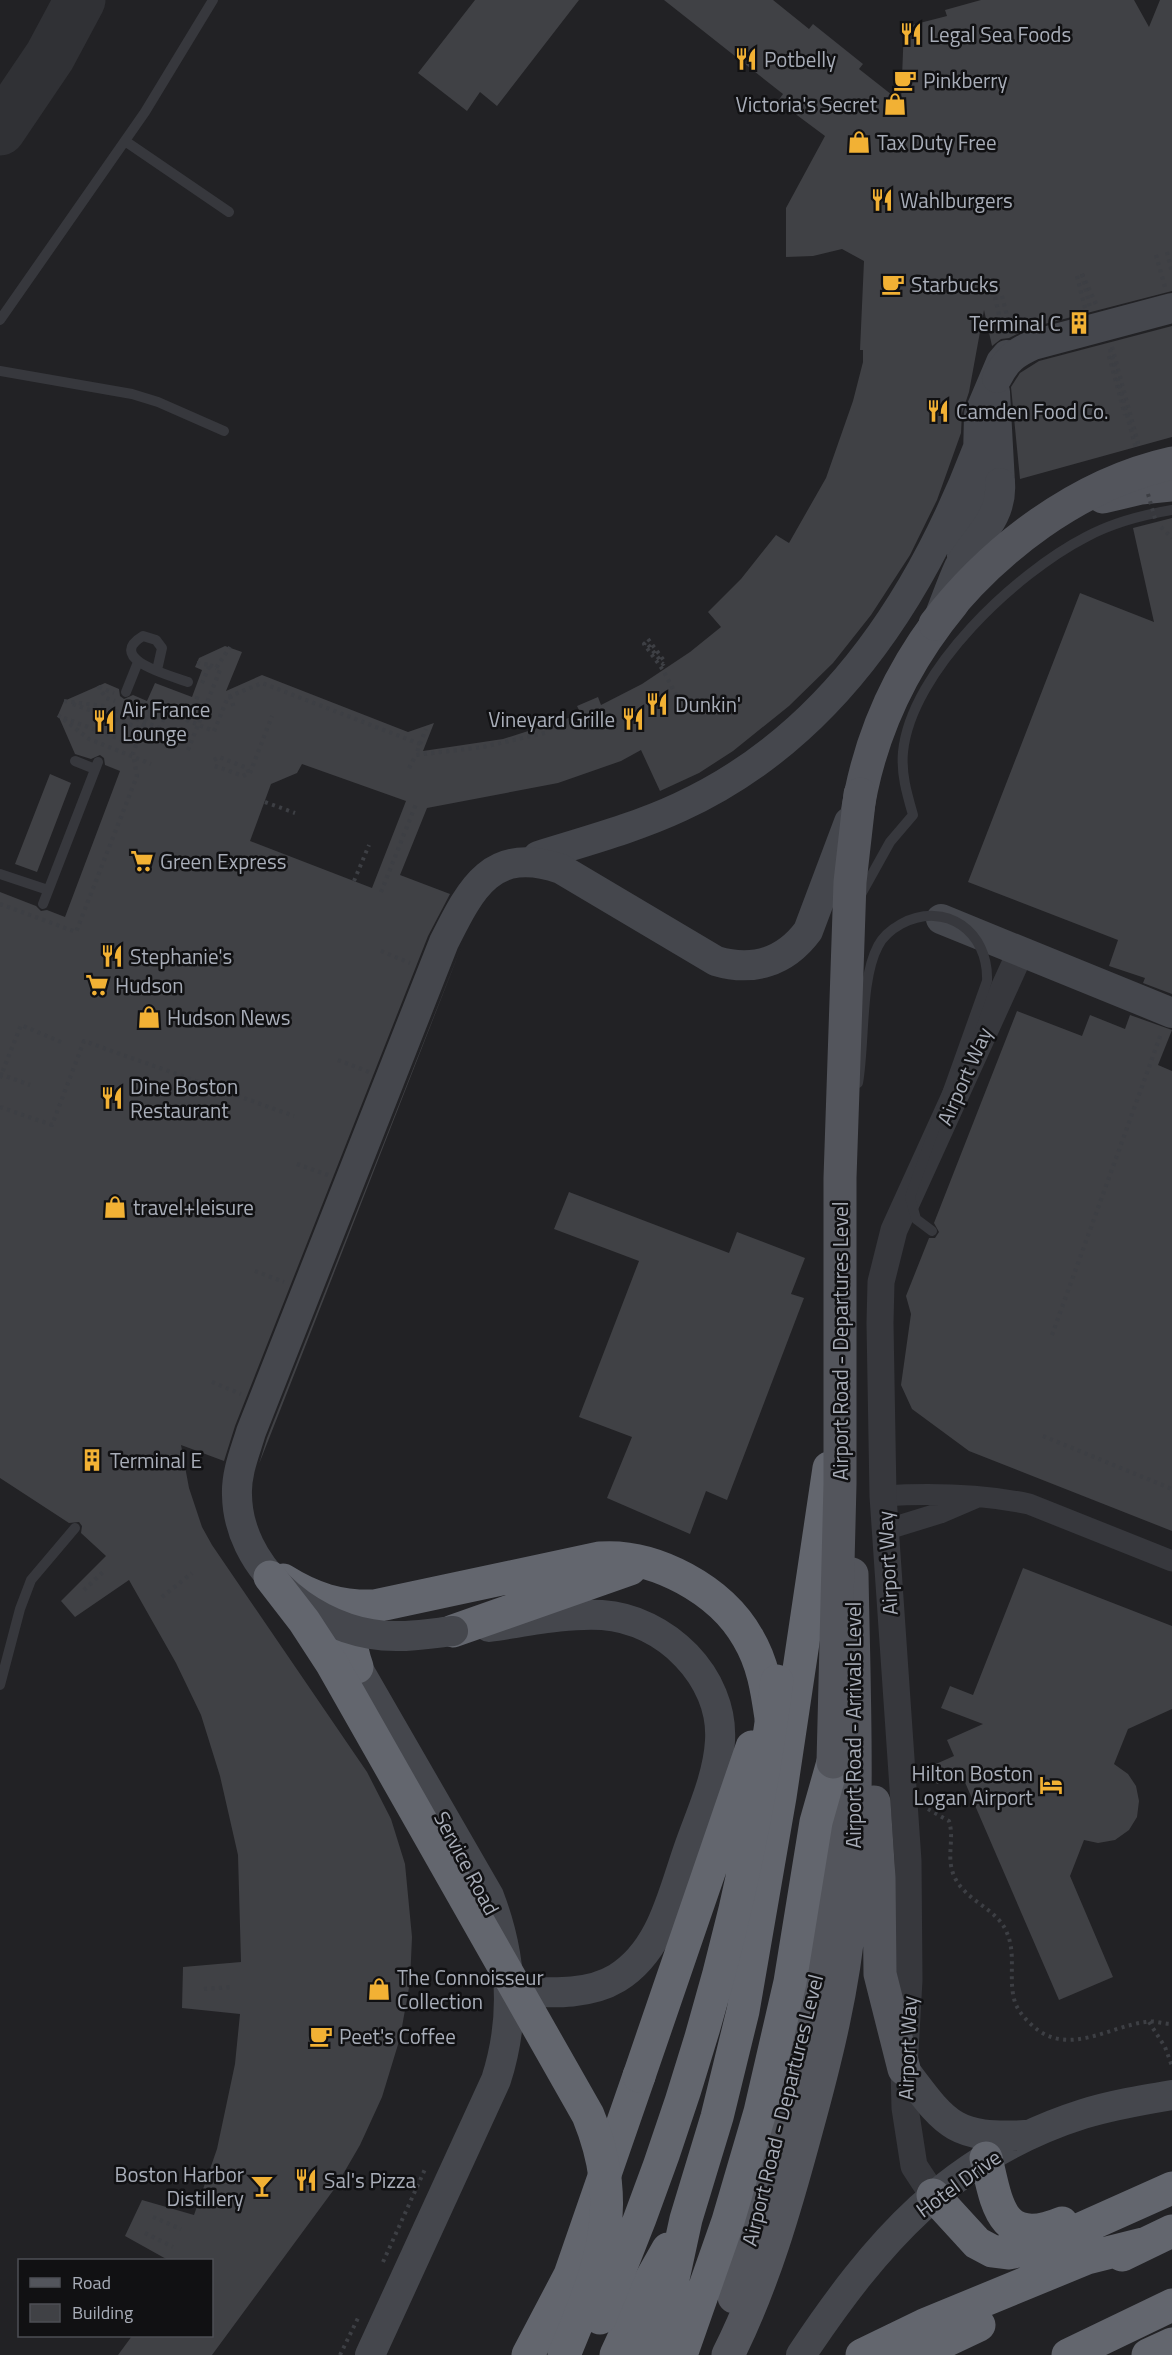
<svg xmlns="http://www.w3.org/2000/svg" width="1172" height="2355" font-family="'Titillium Web',sans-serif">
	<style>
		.built { fill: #222225; fill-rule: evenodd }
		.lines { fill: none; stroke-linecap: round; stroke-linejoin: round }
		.taxiway { stroke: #303135; stroke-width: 51 }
		.building { fill: #404145; fill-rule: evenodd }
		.path { stroke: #3d3f44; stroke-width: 4; stroke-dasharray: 3 4.5; stroke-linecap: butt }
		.service { stroke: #37383d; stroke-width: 10 }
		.minor { stroke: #37383d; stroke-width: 21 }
		.tertiary { stroke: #37383d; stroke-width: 27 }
		.secondary { stroke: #45474d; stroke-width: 30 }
		.primary { stroke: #53555c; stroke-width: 33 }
		.motorway { stroke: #63666e; stroke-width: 33 }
		.path-bridge { stroke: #3d3f44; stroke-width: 4; stroke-dasharray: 3 4.5; stroke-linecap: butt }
		.service-bridge { stroke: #37383d; stroke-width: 10 }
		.secondary-bridge { stroke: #45474d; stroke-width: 30 }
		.primary-bridge { stroke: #53555c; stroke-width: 33 }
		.motorway-bridge { stroke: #63666e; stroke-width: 33 }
		.labels { text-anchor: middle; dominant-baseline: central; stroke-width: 5; stroke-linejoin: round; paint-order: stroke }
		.poi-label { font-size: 21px; fill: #a8adb8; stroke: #111113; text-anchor: start }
		.street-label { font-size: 21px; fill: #a8adb8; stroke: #111113 }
	</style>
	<rect width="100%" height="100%" fill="#161618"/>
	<!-- built -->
	<path class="built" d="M0 0H1172V2355H0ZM20 2260H212V2336H20Z"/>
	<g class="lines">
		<!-- taxiway -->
		<path class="taxiway" d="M0 130 50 56 80 0"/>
	</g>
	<!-- building -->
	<path class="building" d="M475 0H579L497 106 480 92 467 111 418 73Z
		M664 0H773L809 29 813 24 863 64 859 69 901 102 904 27 947 16 945 10 981 0H1134L1149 27 1160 0H1172V291L1029 328 1009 338 1001 339 992 346 984 310 969 392 962 413 961 433 937 500 910 555 871 615 833 663 789 706 733 751 699 773 660 791 641 750 621 761 558 783 427 808 400 875 450 894 428 936 235 1426 224 1461 181 1445 189 1488 202 1527 212 1545 367 1772 391 1819 405 1864 412 1937 410 1982 400 2038 382 2097 360 2145 335 2188 212 2355H118L132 2336H212V2260H168L125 2236 142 2200 194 2215 217 2149 235 2064 240 2014 182 2008 183 1967 241 1962 238 1855 220 1776 201 1715 176 1663 129 1580 75 1617 61 1601 106 1556 81 1533 82 1526 79 1522 69 1523 0 1478V892L36 906 41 911 47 910 65 917 120 771 105 765 104 758 100 755 91 759 75 754 58 715 64 701 105 683 119 689 120 696 124 699 133 695 147 701 155 683 192 697 202 670 195 667 199 658 225 646 242 652 226 691 262 675 408 732 434 723 423 751 503 739 581 714 577 706 598 697 601 705 642 684 690 652 721 627 708 612 741 579 776 535 789 543 826 478 853 401 863 362V350H860L864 261 842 249 813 256 786 257V208L825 136 778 101 783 94ZM302 764 406 801 372 888 250 841 271 784 297 773Z
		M1172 326V437L1020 479 1011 387 1020 373 1039 361Z
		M1172 518V994L1143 983 1145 978 1109 966 1118 940 968 882 1080 593 1154 622 1133 528Z
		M50 774 71 783 37 872 15 864Z
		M464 940 325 1296 259 1464 267 1438Z
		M1017 1011 1082 1036 1090 1015 1125 1029 1130 1015 1172 1030 1158 1065 1172 1071V1531L969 1451 912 1409 901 1385 911 1314 906 1296 929 1238H935L939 1232 934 1223Z
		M569 1192 729 1253 737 1232 805 1258 791 1294 804 1298 727 1500 706 1491 690 1534 607 1498 632 1437 579 1417 639 1261 554 1229Z
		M1023 1568 1172 1626V1709L1128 1729 1114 1764 1128 1774 1136 1786 1139 1801 1137 1817 1129 1830 1115 1840 1098 1843 1084 1840 1070 1876 1113 1977 1059 2000 961 1773 937 1784 929 1767 954 1756 947 1740 983 1724 941 1708 950 1686 973 1695Z"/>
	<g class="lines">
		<!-- path -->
		<path class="path" d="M1167 252 1172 272
			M1082 274 1096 304
			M1077 276 1085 308
			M995 297 1003 333
			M1112 347 1139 447
			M1109 356 1125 415
			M1161 527 1172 538
			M648 639 665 662 663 664 646 642 644 644 663 670 685 712
			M197 663 210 665 202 683
			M210 665 216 668 230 647
			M98 686 106 698 115 701
			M99 687 114 693
			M230 696 234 708
			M64 701 103 706 165 730
			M135 701 150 706
			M73 704 142 729
			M127 706 168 722
			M58 715 89 739 151 764
			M64 718 136 745
			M188 720 199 693
			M420 744 426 729
			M188 750 220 670 216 668
			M214 760 219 757 247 768 249 773 243 776 215 766
			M409 768 416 755
			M250 773 272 716
			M265 802 295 813
			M354 881 369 845
			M381 892 416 804
			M0 904 76 932 137 776 133 753 151 706 214 731 228 697 262 683 420 744 416 755 483 747 549 732
			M381 951 410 963
			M338 1060 369 1072
			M0 1074 30 1085
			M0 1078 21 1025 61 1042
			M0 1107 52 1125 84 1041 294 1116
			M297 1164 328 1175
			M255 1271 284 1282
			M1052 1335 1161 1034
			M212 1382 241 1394
			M1043 1436 1172 1489
			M84 1590 104 1571
			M162 1597 192 1573
			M928 1809 949 1821C955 1840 945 1858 955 1878 967 1902 998 1909 1007 1933 1017 1956 1007 1982 1016 2005 1020 2013 1026 2020 1033 2026 1067 2057 1108 2027 1145 2022 1154 2020 1163 2024 1172 2024
			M204 1989 233 1987
			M1149 2022 1165 2047 1172 2066
			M153 2217 181 2229
			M145 2233 173 2247
			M383 2262 426 2167
			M340 2355 358 2318"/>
		<!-- service -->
		<path class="service" d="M125 141 229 212
			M0 320 145 112 213 0
			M0 371 132 394 158 402 224 431
			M157 670 162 648 156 640 143 636C104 659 172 676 188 682
			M126 692 138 662
			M75 761 95 769
			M0 874 48 890
			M860 896 890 842 913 815C907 794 901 774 903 752 911 671 1016 573 1086 537 1112 523 1142 515 1172 510
			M43 904 98 762
			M0 1685 20 1609 31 1580 75 1528"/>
		<!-- minor -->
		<path class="minor" d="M883 1496C932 1493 981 1494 1029 1504L1172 1561
			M885 1530 940 1513 975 1498"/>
		<!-- tertiary -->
		<path class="tertiary" d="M933 2195 914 2166 905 2108 904 2069 909 1980 908 1861 883 1496 880 1323 881 1282 894 1230 1020 953"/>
		<!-- secondary -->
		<path class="secondary" d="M995 392 1000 483
			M962 556 973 526 977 501 979 414 1001 362 1007 355
			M538 856C586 841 635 828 680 807 830 738 920 599 977 450
			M941 919 1172 1013
			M489 1627C525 1622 565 1613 602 1615 665 1619 724 1677 720 1741 718 1778 700 1815 688 1850 672 1896 661 1951 617 1978 586 1997 544 1992 510 1991
			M341 1650 357 1667 489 1896C512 1956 516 2018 496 2080L370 2355
			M904 2069C945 2123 952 2139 1025 2135
			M801 2355C875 2244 950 2156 1083 2114 1112 2105 1142 2100 1172 2095"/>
		<!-- primary -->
		<path class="primary" d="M1103 497 1141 488 1172 485
			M856 821C867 740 901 666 953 603
			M874 1802 879 1878 880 1974 904 2069
			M734 2297C761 2187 801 2080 819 1967 829 1909 831 1849 832 1791
			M728 2355C764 2283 786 2206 807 2128 826 2059 844 1987 850 1915 859 1802 854 1688 852 1574"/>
		<!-- motorway -->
		<path class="motorway" d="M283 1580C313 1599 340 1607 375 1606L600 1558C655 1554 721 1590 748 1638 763 1663 767 1690 771 1718
			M453 1631 630 1569
			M357 1667C349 1645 347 1621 371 1609
			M986 2158C997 2205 1001 2248 1062 2223
			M933 2195 977 2243 992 2251 1008 2253 1040 2247 1172 2188
			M1122 2255 1172 2231
			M528 2355 570 2275 639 2076
			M616 2355 651 2279 668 2249
			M647 2355 671 2288 686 2219 717 2117 743 2011 780 1797 829 1468
			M681 2355 728 2221 760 2112 790 1982 816 1822 833 1762
			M862 2355 924 2325 1087 2258 1143 2244
			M916 2355 979 2325
			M1068 2355 1172 2305
			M1148 2355 1172 2344"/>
		<!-- path-bridge -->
		<path class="path-bridge" d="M1156 255 1165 287
			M1082 274 1090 307
			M1002 296 1011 331
			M1110 349 1136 449
			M1148 494 1156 522"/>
		<!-- service-bridge -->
		<path class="service-bridge" d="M858 1083C865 1043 860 980 878 946 883 936 892 929 901 924 946 900 989 932 987 981L910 1197 916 1219 932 1231"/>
		<!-- secondary-bridge -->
		<path class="secondary-bridge" d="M997 378C1006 360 1015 353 1033 345L1172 308
			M941 612C947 597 952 582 959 567 974 539 1003 519 1000 483
			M453 1631C426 1634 398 1639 371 1634 305 1623 238 1565 237 1495 236 1473 245 1452 251 1432L444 942C471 888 492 845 561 869L716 961C753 972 785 962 808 931L849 822"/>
		<!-- primary-bridge -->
		<path class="primary-bridge" d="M935 624C993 549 1078 484 1172 463
			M833 1762 840 1484V1178L850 882 860 794"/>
		<!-- motorway-bridge -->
		<path class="motorway-bridge" d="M270 1577 304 1621 332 1664 588 2115C626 2208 600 2268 564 2355
			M639 2076 752 1747
			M600 2318C687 2113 748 1902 777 1681"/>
	</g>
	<!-- icons -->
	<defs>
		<g id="restaurant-bare" transform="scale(1.8)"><path d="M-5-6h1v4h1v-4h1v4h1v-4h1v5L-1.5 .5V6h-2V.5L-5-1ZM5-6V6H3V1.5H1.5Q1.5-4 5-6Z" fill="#f2b134" stroke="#111113" stroke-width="2.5" paint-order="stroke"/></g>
		<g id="cafe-bare" transform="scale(1.8)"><path d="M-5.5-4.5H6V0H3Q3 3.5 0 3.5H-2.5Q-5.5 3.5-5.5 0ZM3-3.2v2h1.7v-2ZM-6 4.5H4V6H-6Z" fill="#f2b134" stroke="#111113" stroke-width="2.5" paint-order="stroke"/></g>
		<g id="shop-bare" transform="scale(1.8)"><path d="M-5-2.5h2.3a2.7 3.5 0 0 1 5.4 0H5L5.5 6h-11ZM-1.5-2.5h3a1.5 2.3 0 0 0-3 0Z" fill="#f2b134" stroke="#111113" stroke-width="2.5" paint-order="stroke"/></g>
		<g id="building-bare" transform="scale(1.8)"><path d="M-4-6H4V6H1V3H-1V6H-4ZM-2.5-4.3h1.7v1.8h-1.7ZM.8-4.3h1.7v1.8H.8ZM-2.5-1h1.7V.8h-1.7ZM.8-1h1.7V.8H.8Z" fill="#f2b134" stroke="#111113" stroke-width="2.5" paint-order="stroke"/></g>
		<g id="supermarket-bare" transform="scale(1.8)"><path d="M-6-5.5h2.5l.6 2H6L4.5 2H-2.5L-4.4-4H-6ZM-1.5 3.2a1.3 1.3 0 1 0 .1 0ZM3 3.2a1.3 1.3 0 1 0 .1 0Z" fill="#f2b134" stroke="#111113" stroke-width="2.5" paint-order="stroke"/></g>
		<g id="hotel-bare" transform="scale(1.8)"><path d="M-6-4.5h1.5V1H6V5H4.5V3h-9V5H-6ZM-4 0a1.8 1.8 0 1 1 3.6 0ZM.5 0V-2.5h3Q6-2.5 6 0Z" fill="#f2b134" stroke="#111113" stroke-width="2.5" paint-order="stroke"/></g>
		<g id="bar-bare" transform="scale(1.8)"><path d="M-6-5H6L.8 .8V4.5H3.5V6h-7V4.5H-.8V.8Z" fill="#f2b134" stroke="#111113" stroke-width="2.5" paint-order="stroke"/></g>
	</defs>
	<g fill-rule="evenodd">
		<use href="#restaurant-bare" x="911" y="34"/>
		<use href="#restaurant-bare" x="746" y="59"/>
		<use href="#cafe-bare" x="905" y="80"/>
		<use href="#shop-bare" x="895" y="104"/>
		<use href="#shop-bare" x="859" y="142"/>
		<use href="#restaurant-bare" x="882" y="200"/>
		<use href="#cafe-bare" x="893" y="284"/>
		<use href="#building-bare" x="1079" y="323"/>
		<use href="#restaurant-bare" x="938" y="411"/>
		<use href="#restaurant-bare" x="657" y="704"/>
		<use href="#restaurant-bare" x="633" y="719"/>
		<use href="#restaurant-bare" x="104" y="721"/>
		<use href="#supermarket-bare" x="142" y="861"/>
		<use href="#restaurant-bare" x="112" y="956"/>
		<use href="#supermarket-bare" x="97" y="985"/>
		<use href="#shop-bare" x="149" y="1017"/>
		<use href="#restaurant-bare" x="112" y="1098"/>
		<use href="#shop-bare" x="115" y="1207"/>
		<use href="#building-bare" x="92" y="1460"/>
		<use href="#hotel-bare" x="1051" y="1785"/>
		<use href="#shop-bare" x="379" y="1989"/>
		<use href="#cafe-bare" x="321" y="2036"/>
		<use href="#restaurant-bare" x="306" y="2180"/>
		<use href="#bar-bare" x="262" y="2186"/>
	</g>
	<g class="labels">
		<!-- poi labels -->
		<g class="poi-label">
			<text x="929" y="34">Legal Sea Foods</text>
			<text x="764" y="59">Potbelly</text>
			<text x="923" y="80">Pinkberry</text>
			<text x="877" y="104" text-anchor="end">Victoria's Secret</text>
			<text x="877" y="142">Tax Duty Free</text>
			<text x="900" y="200">Wahlburgers</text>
			<text x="911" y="284">Starbucks</text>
			<text x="1061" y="323" text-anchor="end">Terminal C</text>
			<text x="956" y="411">Camden Food Co.</text>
			<text x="675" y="704">Dunkin'</text>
			<text x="122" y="709">Air France<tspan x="122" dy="24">Lounge</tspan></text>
			<text x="615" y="719" text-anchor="end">Vineyard Grille</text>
			<text x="160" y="861">Green Express</text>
			<text x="130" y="956">Stephanie's</text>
			<text x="115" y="985">Hudson</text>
			<text x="167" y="1017">Hudson News</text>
			<text x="130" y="1086">Dine Boston<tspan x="130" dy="24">Restaurant</tspan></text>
			<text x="133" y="1207">travel+leisure</text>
			<text x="110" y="1460">Terminal E</text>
			<text x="1033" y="1773" text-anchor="end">Hilton Boston<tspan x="1033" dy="24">Logan Airport</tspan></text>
			<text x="397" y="1977">The Connoisseur<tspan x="397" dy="24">Collection</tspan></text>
			<text x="339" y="2036">Peet's Coffee</text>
			<text x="244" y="2174" text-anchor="end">Boston Harbor<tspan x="244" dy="24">Distillery</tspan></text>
			<text x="324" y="2180">Sal's Pizza</text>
		</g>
		<!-- street labels -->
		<g class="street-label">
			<text transform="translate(964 1076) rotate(-66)">Airport Way</text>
			<text transform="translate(840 1341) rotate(-90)">Airport Road - Departures Level</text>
			<text transform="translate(887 1563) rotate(-93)">Airport Way</text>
			<text transform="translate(853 1725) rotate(-90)">Airport Road - Arrivals Level</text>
			<text transform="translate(467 1863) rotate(62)">Service Road</text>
			<text transform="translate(907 2048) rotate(-88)">Airport Way</text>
			<text transform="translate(782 2110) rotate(-76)">Airport Road - Departures Level</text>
			<text transform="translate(958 2183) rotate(-36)">Hotel Drive</text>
		</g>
	</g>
	<!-- legend -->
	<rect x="18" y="2259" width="195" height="78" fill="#111113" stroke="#4d4f55" stroke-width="1.5"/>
	<rect x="30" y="2278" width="30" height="9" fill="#53555c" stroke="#4d4f55" stroke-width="1.5"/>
	<text x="72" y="2289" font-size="18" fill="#a8adb8">Road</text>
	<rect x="30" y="2304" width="30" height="18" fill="#404145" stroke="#4d4f55" stroke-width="1.5"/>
	<text x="72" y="2319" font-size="18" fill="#a8adb8">Building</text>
</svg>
